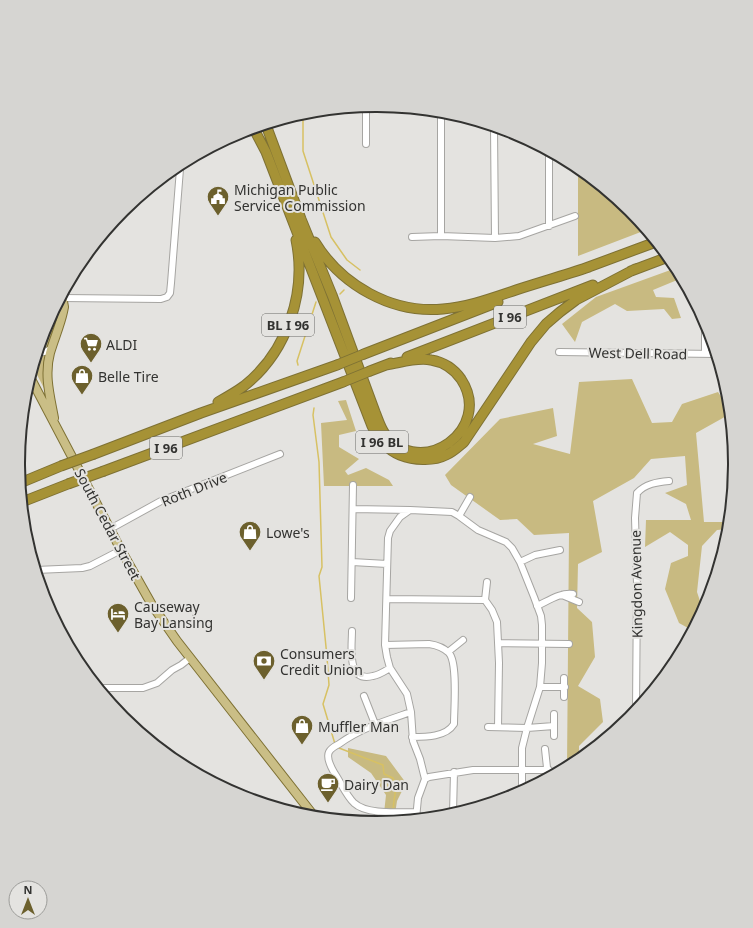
<svg xmlns="http://www.w3.org/2000/svg" width="753" height="928" font-family="'Noto Sans',sans-serif">
	<style>
		.green { fill: #c8ba81 }
		.lines { fill: none; stroke-linecap: round; stroke-linejoin: round }
		.stream { stroke: #d7c163; stroke-width: 1.5 }
		.minor-casing { stroke: #a6a5a2; stroke-width: 8 }
		.major-casing { stroke: #7e7134; stroke-width: 10 }
		.highway-casing { stroke: #7e7134; stroke-width: 11 }
		.minor { stroke: #fff; stroke-width: 6 }
		.major { stroke: #cabe86; stroke-width: 8 }
		.highway { stroke: #a69236; stroke-width: 9 }
		.highway-bridge-casing { stroke: #7e7134; stroke-width: 11; stroke-linecap: butt }
		.highway-bridge { stroke: #a69236; stroke-width: 9 }
		.labels { text-anchor: middle; dominant-baseline: central; stroke-width: 4; stroke-linejoin: round; paint-order: stroke }
		.shield { fill: #e4e3e0; stroke: #686866; stroke-width: 1 }
		.shield-label { font-size: 13px; font-weight: bold; fill: #333331 }
		.poi-label { font-size: 14px; fill: #333331; stroke: #e4e3e0; text-anchor: start }
		.street-label { font-size: 14px; fill: #333331; stroke: #e4e3e0 }
		.rim { fill: none; stroke: #333331; stroke-width: 2 }
	</style>
	<rect width="100%" height="100%" fill="#e4e3e0"/>
	<!-- green -->
	<path class="green" d="M578 168 630 211 646 230 578 256Z
		M676 268 682 278 653 290 656 297 674 298 681 318 672 319 664 309 627 311 615 304 582 322 575 342 562 324 596 297Z
		M60 305 61 308 47 348 38 350 43 333 56 314 59 306Z
		M37 354 46 355 47 394 33 367Z
		M632 379 652 423 672 422 682 404 718 392 730 410V414L696 433 704 522H729V529L717 530 702 546 697 592 703 610 689 636 688 628 679 623 665 589 671 563 688 556V545L670 532 645 547 646 520H691L686 504 665 493 687 485 685 456 651 459 634 478 593 501 602 552 578 564 577 608 592 622 595 657 578 686 600 699 603 722 579 746V759L567 767 569 533 534 535 517 519 500 520 451 485 445 475 500 419 553 408 557 436 533 444 570 454 579 382Z
		M346 400 356 431 339 435V447L359 459 345 471 348 475 366 468 389 480 393 486H324L321 423 347 420 338 401Z
		M348 748 386 756 406 783 397 801 394 821 383 822 386 795 371 773 348 757Z"/>
	<g class="lines">
		<!-- stream -->
		<path class="stream" d="M303 114V151L331 237 347 260 360 270
			M340 294 344 290
			M298 365 297 361 316 302
			M314 408 313 415 319 462 322 567 319 576 327 657 329 685 323 704 335 744
			M339 748 383 765 384 774 393 778 396 786 393 809
			M392 821V816"/>
		<!-- minor casing -->
		<g class="minor-casing">
			<path id="minor" d="M441 112V236
				M494 127 495 238
				M366 144V107
				M549 152V226
				M412 237 441 236 495 238 519 236 575 216
				M62 298 161 299 167 297 170 293 171 283 180 169
				M38 352H45L52 348
				M559 352 716 354
				M705 354V322
				M732 496H730L732 446H733
				M353 509 410 510
				M459 516 470 497
				M110 529 161 501 280 454
				M352 562 387 564
				M520 562 535 555 560 550
				M36 570 82 568 90 566 121 550
				M487 582 485 600 492 610 497 622 499 663 498 727
				M562 595 579 602
				M351 598 353 485
				M387 599 485 600
				M537 606C548 601 561 592 573 594
				M352 631C352 647 346 683 373 676 379 675 385 671 390 668
				M498 643 569 644
				M385 645 429 644C436 645 444 648 449 653 458 663 454 709 454 724 446 737 426 737 412 737
				M448 652 463 640
				M540 687H565
				M99 688H143L157 683 172 670 181 665 190 658
				M364 696 375 724
				M564 697V678
				M636 710 637 584 635 518 637 493C645 484 657 482 669 481
				M411 712C385 721 361 728 339 744 335 746 331 748 329 752 326 758 332 769 335 774 341 783 346 795 354 803 367 815 398 812 416 812
				M488 727 527 728 554 726
				M554 736V714
				M545 749 548 777
				M425 779 429 777 473 770H549
				M453 813 454 772
				M416 819 418 798 425 779 420 759 413 741 411 712 407 694 390 668 387 657 385 645 388 538 390 531 400 517 410 510 452 512 459 516 478 530 506 542 512 548 520 562 534 597 541 616 542 625V663L540 687 527 728 522 748V791"/>
		</g>
		<!-- major casing -->
		<g class="major-casing">
			<path id="major" d="M45 327 52 317 55 308
				M30 377 121 550 152 605 177 641 314 816
				M54 418C50 396 44 375 50 353 54 339 60 326 63 312L64 307 62 296"/>
		</g>
		<!-- highway casing -->
		<g class="highway-casing">
			<path id="highway" d="M266 125 301 219 332 295 375 412C378 419 380 427 385 434 421 481 494 429 461 379 454 369 443 362 431 360 416 357 400 363 386 365
				M252 129 256 133 266 152 372 426C378 438 387 450 400 455 413 460 433 462 446 455 453 452 458 447 464 442L531 342 546 324 560 312 576 300 635 269
				M315 242C341 285 392 314 443 309 468 307 492 298 516 290 541 282 565 275 589 267
				M583 269 656 242
				M631 271 668 257
				M364 354 498 302
				M407 357 593 285
				M370 371 391 363
				M218 402C227 397 236 392 244 386 287 352 307 293 296 240
				M94 454 201 413 337 365
				M104 471 343 382
				M20 483 61 466
				M22 502 68 484"/>
		</g>
		<!-- minor -->
		<use href="#minor" class="minor"/>
		<!-- major -->
		<use href="#major" class="major"/>
		<!-- highway -->
		<use href="#highway" class="highway"/>
		<!-- highway-bridge casing -->
		<g class="highway-bridge-casing">
			<path id="highway-bridge" d="M337 365 364 354
				M343 382 370 371
				M61 466 94 454
				M68 484 104 471"/>
		</g>
		<!-- highway-bridge -->
		<use href="#highway-bridge" class="highway-bridge"/>
	</g>
	<!-- icons -->
	<defs>
		<g id="civic-pin" transform="scale(1.15)"><path d="M0 17L-7.5 6A9.5 9.5 0 1 1 7.5 6Z" fill="#6c602d" stroke="#e4e3e0"/><path d="M-.6-6.5H3V-4.5H.6V-3L4-1V1h2V6H-6V1h2V-1L-.6-3ZM-1.2 2.5V6h2.4V2.5Z" fill="#fff"/></g>
		<g id="supermarket-pin" transform="scale(1.15)"><path d="M0 17L-7.5 6A9.5 9.5 0 1 1 7.5 6Z" fill="#6c602d" stroke="#e4e3e0"/><path d="M-6-5.5h2.5l.6 2H6L4.5 2H-2.5L-4.4-4H-6ZM-1.5 3.2a1.3 1.3 0 1 0 .1 0ZM3 3.2a1.3 1.3 0 1 0 .1 0Z" fill="#fff"/></g>
		<g id="shop-pin" transform="scale(1.15)"><path d="M0 17L-7.5 6A9.5 9.5 0 1 1 7.5 6Z" fill="#6c602d" stroke="#e4e3e0"/><path d="M-5-2.5h2.3a2.7 3.5 0 0 1 5.4 0H5L5.5 6h-11ZM-1.5-2.5h3a1.5 2.3 0 0 0-3 0Z" fill="#fff"/></g>
		<g id="hotel-pin" transform="scale(1.15)"><path d="M0 17L-7.5 6A9.5 9.5 0 1 1 7.5 6Z" fill="#6c602d" stroke="#e4e3e0"/><path d="M-6-4.5h1.5V1H6V5H4.5V3h-9V5H-6ZM-4 0a1.8 1.8 0 1 1 3.6 0ZM.5 0V-2.5h3Q6-2.5 6 0Z" fill="#fff"/></g>
		<g id="bank-pin" transform="scale(1.15)"><path d="M0 17L-7.5 6A9.5 9.5 0 1 1 7.5 6Z" fill="#6c602d" stroke="#e4e3e0"/><path d="M-6-4H6V4H-6ZM0-2.3a2.3 2.3 0 1 0 0 4.6a2.3 2.3 0 1 0 0-4.6Z" fill="#fff"/></g>
		<g id="cafe-pin" transform="scale(1.15)"><path d="M0 17L-7.5 6A9.5 9.5 0 1 1 7.5 6Z" fill="#6c602d" stroke="#e4e3e0"/><path d="M-5.5-4.5H6V0H3Q3 3.5 0 3.5H-2.5Q-5.5 3.5-5.5 0ZM3-3.2v2h1.7v-2ZM-6 4.5H4V6H-6Z" fill="#fff"/></g>
	</defs>
	<g fill-rule="evenodd">
		<use href="#civic-pin" x="218" y="197"/>
		<use href="#supermarket-pin" x="91" y="344"/>
		<use href="#shop-pin" x="82" y="376"/>
		<use href="#shop-pin" x="250" y="532"/>
		<use href="#hotel-pin" x="118" y="614"/>
		<use href="#bank-pin" x="264" y="661"/>
		<use href="#shop-pin" x="302" y="726"/>
		<use href="#cafe-pin" x="328" y="784"/>
	</g>
	<g class="labels">
		<!-- shield labels -->
		<g class="shield">
			<rect x="494" y="306" width="32" height="22" rx="3"/>
			<rect x="262" y="314" width="52" height="22" rx="3"/>
			<rect x="356" y="431" width="52" height="22" rx="3"/>
			<rect x="150" y="437" width="32" height="22" rx="3"/>
		</g>
		<g class="shield-label">
			<text x="510" y="317">I 96</text>
			<text x="288" y="325">BL I 96</text>
			<text x="382" y="442">I 96 BL</text>
			<text x="166" y="448">I 96</text>
		</g>
		<!-- poi labels -->
		<g class="poi-label">
			<text x="234" y="189">Michigan Public<tspan x="234" dy="16">Service Commission</tspan></text>
			<text x="106" y="344">ALDI</text>
			<text x="98" y="376">Belle Tire</text>
			<text x="266" y="532">Lowe's</text>
			<text x="134" y="606">Causeway<tspan x="134" dy="16">Bay Lansing</tspan></text>
			<text x="280" y="653">Consumers<tspan x="280" dy="16">Credit Union</tspan></text>
			<text x="318" y="726">Muffler Man</text>
			<text x="344" y="784">Dairy Dan</text>
		</g>
		<!-- street labels -->
		<g class="street-label">
			<text transform="translate(638 353) rotate(1)">West Dell Road</text>
			<text transform="translate(194 489) rotate(-22)">Roth Drive</text>
			<text transform="translate(108 524) rotate(62)">South Cedar Street</text>
			<text transform="translate(636 584) rotate(-91)">Kingdon Avenue</text>
		</g>
	</g>
	<!-- crop -->
	<path d="M0 0H753V928H0ZM376 112H377A351 351 0 0 1 728 463V465A351 351 0 0 1 377 816H376A351 351 0 0 1 25 465V463A351 351 0 0 1 376 112Z" fill="#d6d5d2" fill-rule="evenodd"/>
	<path class="rim" d="M376 112H377A351 351 0 0 1 728 463V465A351 351 0 0 1 377 816H376A351 351 0 0 1 25 465V463A351 351 0 0 1 376 112Z"/>
	<!-- north arrow -->
	<g transform="translate(28 900)"><circle r="19" fill="#e4e3e0" stroke="#9d9d9a"/>
	<path d="M0-3L7 15L0 10L-7 15Z" fill="#6c602d"/>
	<text y="-6" font-size="11" font-weight="bold" text-anchor="middle" fill="#333331">N</text>
	</g>
</svg>
